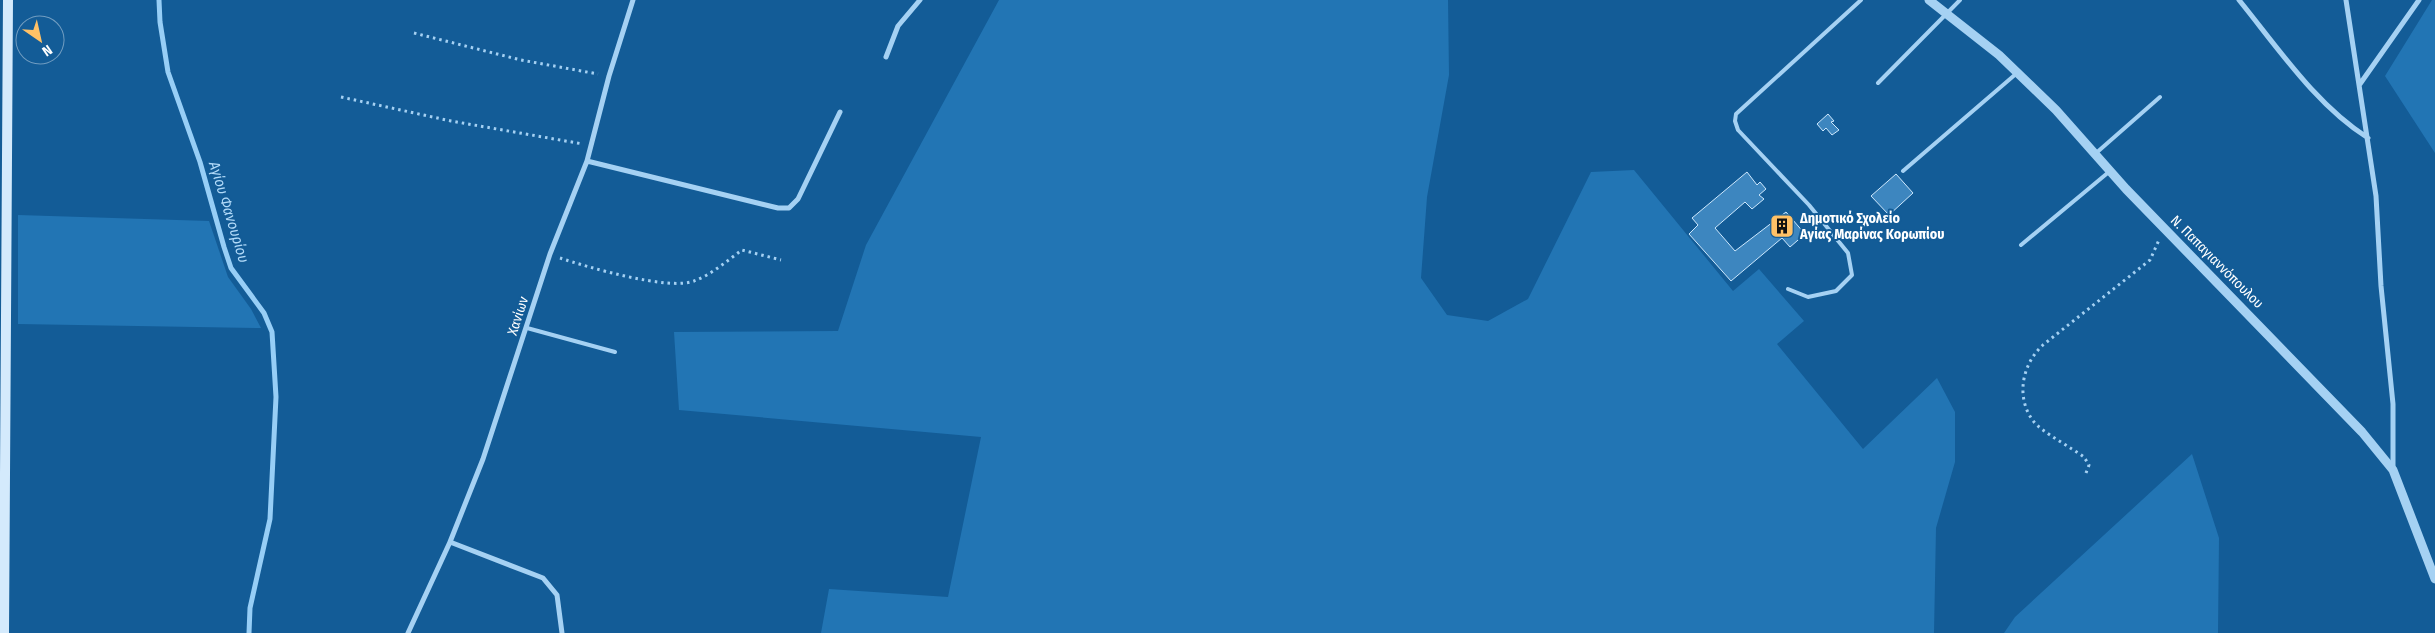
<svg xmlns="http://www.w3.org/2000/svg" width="2435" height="633" font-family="'Fira Sans Condensed',sans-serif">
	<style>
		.green { fill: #2275b4 }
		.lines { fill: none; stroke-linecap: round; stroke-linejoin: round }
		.stream { stroke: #97cef6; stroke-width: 5 }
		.building { fill: #3d86bf; stroke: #cde8fd }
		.path { stroke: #a5d1f3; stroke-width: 3; stroke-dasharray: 2.5 4; stroke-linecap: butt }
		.service { stroke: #a5d1f3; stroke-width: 4 }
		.minor { stroke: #a5d1f3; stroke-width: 5 }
		.tertiary { stroke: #a5d1f3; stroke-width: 9 }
		.secondary { stroke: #d4eafc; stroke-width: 10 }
		.labels { text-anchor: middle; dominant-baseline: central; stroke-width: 4; stroke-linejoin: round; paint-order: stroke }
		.poi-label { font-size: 14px; font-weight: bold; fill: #fff; stroke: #135c97; text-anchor: start }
		.street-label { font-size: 14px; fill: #fff; stroke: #135c97 }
		.water-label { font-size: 15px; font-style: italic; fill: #b1daf9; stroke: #135c97 }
	</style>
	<rect width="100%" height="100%" fill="#135c97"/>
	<!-- green -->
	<path class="green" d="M999 0H1448L1449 75 1427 197 1421 278 1447 315 1488 321 1528 299 1591 172 1634 170 1733 291 1759 269 1804 321 1777 344 1863 449 1937 378 1955 412V462L1936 528 1934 633H821L829 589 948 597 981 437 679 410 674 332 838 331 866 245Z
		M2432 0H2435V153L2385 76Z
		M18 215 209 221 228 277 251 309 261 328 18 324Z
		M2192 454 2219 538 2218 633H2004L2015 617Z"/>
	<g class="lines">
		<!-- stream -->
		<path class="stream" d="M159 0 160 22 168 72 200 162 224 247 231 268 264 313 272 332 276 397 270 519 250 608 249 633"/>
	</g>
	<!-- building -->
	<path class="building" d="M1828 114 1834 121 1831 122 1839 130 1832 135 1826 128 1823 131 1817 124Z
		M1747 172 1757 185 1760 182 1766 189 1759 195 1764 199 1752 209 1745 202 1715 228 1735 251 1786 212 1805 234 1790 247 1782 238 1731 281 1689 234 1698 225 1692 218Z
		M1896 174 1913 193 1889 215 1871 196Z"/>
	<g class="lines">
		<!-- path -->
		<path class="path" d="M414 33 521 60 598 74
			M341 97 451 121 583 144
			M560 258C587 267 669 291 694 281 711 275 728 260 742 250L781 260
			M2086 473 2089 465 2084 457C2072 448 2042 432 2034 422 2015 398 2022 364 2043 345L2150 260 2159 240"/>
		<!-- service -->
		<path class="service" d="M1878 83 1960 0
			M2095 154 2160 97
			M1903 171 2017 73
			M2021 245 2110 171
			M1788 289 1808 297 1836 291 1852 275 1848 253 1809 205 1738 130 1735 121 1736 114 1861 0
			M527 328 615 352"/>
		<!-- minor -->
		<path class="minor" d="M2239 0C2278 48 2316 105 2368 138
			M2346 0 2376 196 2381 286 2393 404V470
			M886 57 898 26 920 0
			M2360 84 2419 0
			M587 161 778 208H789L798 199 840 112
			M450 542 543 578 557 595 562 633
			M408 633 450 542 483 459 550 254 587 161 609 76 633 0"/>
		<!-- tertiary -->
		<path class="tertiary" d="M1929 0 1999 55 2056 110 2126 189 2362 432 2393 470 2435 579"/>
		<!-- secondary -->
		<path class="secondary" d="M4 633 8 0"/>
	</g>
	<!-- icons -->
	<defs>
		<g id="building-square" transform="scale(1.25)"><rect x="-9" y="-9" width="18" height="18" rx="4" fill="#ffc166" stroke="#135c97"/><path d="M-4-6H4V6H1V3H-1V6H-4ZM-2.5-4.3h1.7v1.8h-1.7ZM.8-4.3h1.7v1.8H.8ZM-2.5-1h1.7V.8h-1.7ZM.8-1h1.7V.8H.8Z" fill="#111"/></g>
	</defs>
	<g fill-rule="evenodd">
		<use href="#building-square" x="1782" y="226"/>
	</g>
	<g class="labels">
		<!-- poi labels -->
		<g class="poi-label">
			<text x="1800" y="218">Δημοτικό Σχολείο<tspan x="1800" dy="16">Αγίας Μαρίνας Κορωπίου</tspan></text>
		</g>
		<!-- street labels -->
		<g class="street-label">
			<text transform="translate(2217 262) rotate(45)">Ν. Παπαγιαννόπουλου</text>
			<text transform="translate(518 316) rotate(-72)">Χανίων</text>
		</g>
		<!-- water labels -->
		<g class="water-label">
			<text transform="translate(229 212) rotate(73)">Αγίου Φανουρίου</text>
		</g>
	</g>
	<!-- north arrow -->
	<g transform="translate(40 40) rotate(146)"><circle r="24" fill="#135c97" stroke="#719dc1"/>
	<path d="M0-4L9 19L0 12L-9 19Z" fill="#ffc166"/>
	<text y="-8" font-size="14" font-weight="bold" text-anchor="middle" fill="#ffffff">N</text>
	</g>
</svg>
